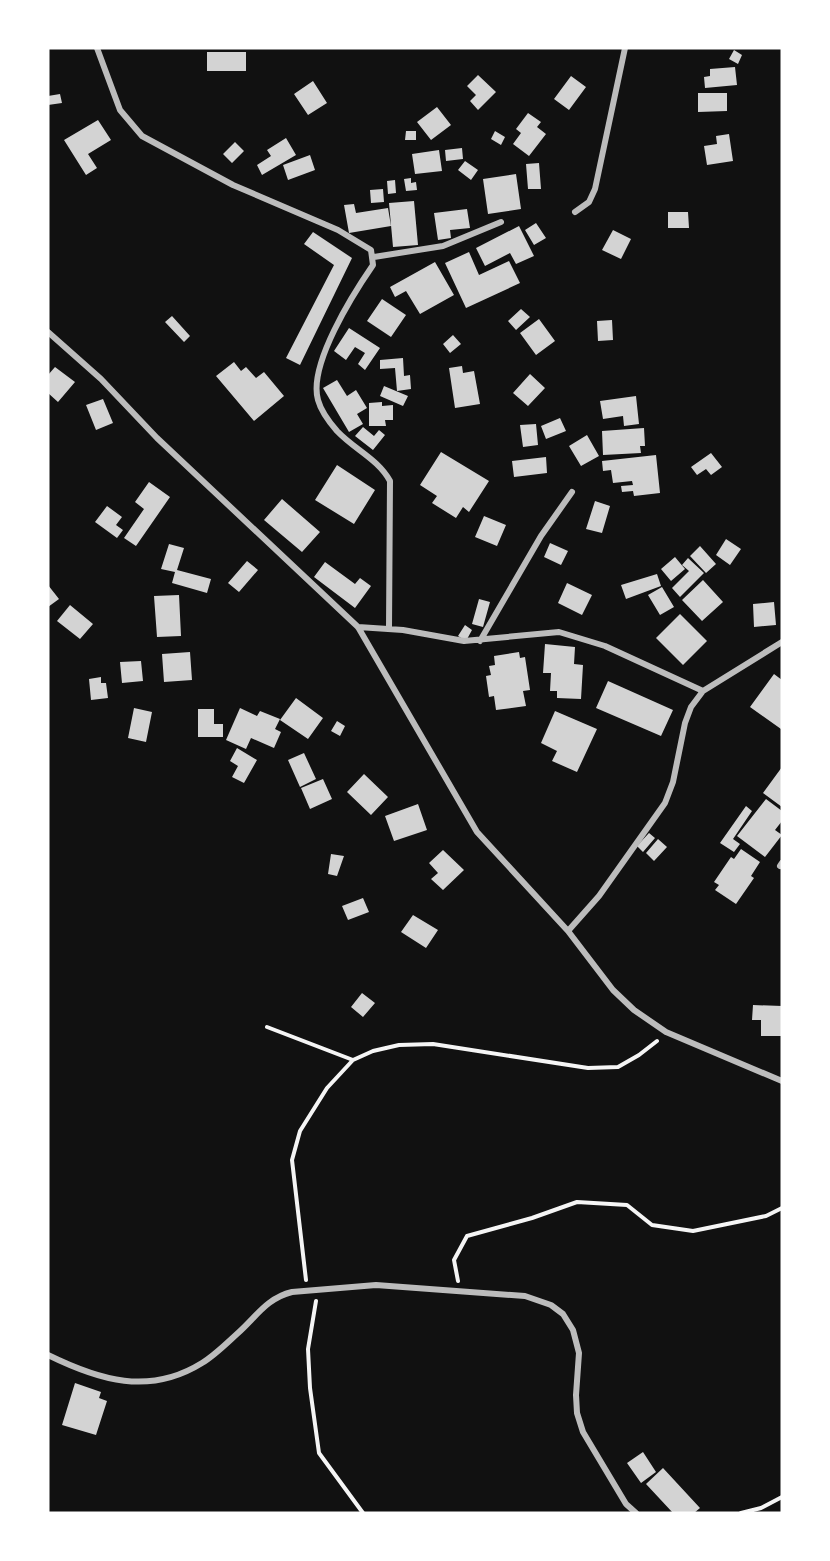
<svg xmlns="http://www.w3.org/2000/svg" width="830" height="1561" font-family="Commissioner,sans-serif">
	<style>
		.building { fill: #d3d3d3 }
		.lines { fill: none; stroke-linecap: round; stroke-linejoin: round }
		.path { stroke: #f5f5f5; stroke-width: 4 }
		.minor { stroke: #bcbcbc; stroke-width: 6 }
	</style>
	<rect width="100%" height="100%" fill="#111"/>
	<!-- building -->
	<path class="building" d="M734 50 742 55 738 64 729 59Z
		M207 52H246V71H207Z
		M735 67 737 85 705 88 704 77 710 76V69Z
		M478 75 496 92 478 110 470 101 476 95 467 86Z
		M571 76 586 87 569 110 554 99Z
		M313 81 327 103 308 115 294 94Z
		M698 93H727V111L698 112Z
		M60 94 62 103 48 105V96Z
		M437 107 451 125 431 140 417 122Z
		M528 113 541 122 537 127 546 134 529 156 513 144 521 133 516 129Z
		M98 120 111 140 88 154 97 168 86 175 64 140Z
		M406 131H416V140H405Z
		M495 131 505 137 501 145 491 139Z
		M729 134 733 161 707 165 704 146 717 144 716 136Z
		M286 138 296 155 262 175 257 165 271 156 267 150Z
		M235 142 244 151 232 163 223 154Z
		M462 148 463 159 446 161 445 150Z
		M439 150 442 171 415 174 412 154Z
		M310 155 315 170 288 180 283 165Z
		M465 161 478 170 471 180 458 170Z
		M539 163 541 189H528L526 164Z
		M516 174 521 209 488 214 483 179Z
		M411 178V183L416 182 417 190 406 191 404 179Z
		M395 180 396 193 388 194 387 181Z
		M383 189 384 202 371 203 370 190Z
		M414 201 418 245 393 247 389 203Z
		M354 204 356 213 388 208 391 226 349 233 344 205Z
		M467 209 470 228 450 230 451 238 438 240 434 213Z
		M668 212H688L689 228H668Z
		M536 223 546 238 534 245 525 230Z
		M519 226 534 256 516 264 510 253 485 266 476 248Z
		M613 230 631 239 621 259 602 250Z
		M313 232 352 258 300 365 286 358 334 265 304 244Z
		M469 252 479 275 509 261 520 283 466 308 445 263Z
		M435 262 454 295 420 314 406 291 395 297 390 287Z
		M382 299 406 315 391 337 367 321Z
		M521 309 530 317 516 330 508 321Z
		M172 316 190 336 184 342 165 322Z
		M539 319 555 341 536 355 520 333Z
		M612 320 613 340 598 341 597 321Z
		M349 328 380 348 365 370 358 364 365 353 355 347 346 360 334 351Z
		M453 335 461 344 450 353 443 344Z
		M403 358 404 376 410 375 411 389 397 391 395 368 380 369V360Z
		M234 362 241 371 246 367 256 378 264 372 284 396 254 421 216 376Z
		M462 366 463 373 474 371 480 404 455 408 449 368Z
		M55 367 75 382 58 402 48 393V375Z
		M530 374 545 388 528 406 513 393Z
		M337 380 347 396 356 390 367 408 357 414 363 424 349 432 323 388Z
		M384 386 408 396 403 406 380 396Z
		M636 396 639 424 624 426 623 416 603 419 600 401Z
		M103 399 113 423 96 430 86 405Z
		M382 402V406L393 405V420H385L386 426H369V403Z
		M560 418 566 431 546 439 541 426Z
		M536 424 538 445 523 447 520 425Z
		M363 427 374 436 379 430 385 435 373 450 355 436Z
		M644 428 645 446H640L641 453 603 455 602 431Z
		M587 435 599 456 581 466 569 446Z
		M441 452 489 481 469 512 463 507 456 518 432 503 437 496 420 485Z
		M711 453 722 467 711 475 706 469 697 475 691 467Z
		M656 455 660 493 634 496 633 491 622 492 621 486 633 485 632 481 613 483 611 470 603 471 602 461Z
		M546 457 547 473 514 477 512 461Z
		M337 465 375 490 354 524 315 500Z
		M149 482 170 497 136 546 124 538 144 509 135 502Z
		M282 499 320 532 302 552 264 520Z
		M595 501 610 506 602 533 586 529Z
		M107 506 122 517 116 525 123 530 117 538 95 522Z
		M484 516 506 525 497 546 475 537Z
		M726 539 741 549 730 565 716 555Z
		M550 543 568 551 561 565 544 557Z
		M169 544 184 548 177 570 211 579 207 593 172 583 175 572 161 569Z
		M700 546 716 564 706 573 690 556Z
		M675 557 685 569 671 581 661 569Z
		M688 558 704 573 680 597 672 588 689 571 682 565Z
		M247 561 258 570 239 592 228 583Z
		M325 562 355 584 360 578 371 586 355 608 314 577Z
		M657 574 661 586 626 599 621 585Z
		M703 580 723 602 702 621 682 600Z
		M567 583 592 595 582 615 558 603Z
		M48 585 59 599 48 607Z
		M662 587 674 607 660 615 648 595Z
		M179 595 181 636 157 637 154 596Z
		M479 599 490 602 483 627 472 624Z
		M774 602 776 625 754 627 753 604Z
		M70 605 93 624 80 639 57 621Z
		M680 614 707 641 683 665 656 638Z
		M465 625 472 630 466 641 458 636Z
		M545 644 575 647 574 664 583 665 581 699 557 698V691H550L551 673H543Z
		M190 652 192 680 164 682 162 654Z
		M519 652 520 658 525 657 530 690 523 691 526 706 496 710 494 696 489 697 486 676 491 675 489 666 495 665 494 656Z
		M141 661 143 681 122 683 120 662Z
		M774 674 782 680 781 729 750 707Z
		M101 677V683H106L108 698 91 700 89 679Z
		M608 681 673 710 661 736 596 708Z
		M296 698 323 718 308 739 280 720Z
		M134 708 152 712 146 742 128 738Z
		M240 708 257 716 260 711 280 719 275 729 281 732 274 748 251 738 246 749 226 740Z
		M198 709H214V724H223V737H198Z
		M555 711 597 729 577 772 552 761 557 751 541 743Z
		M337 721 345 726 340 736 331 731Z
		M237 748 257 760 244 783 232 777 238 766 230 761Z
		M304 753 316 779 300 787 288 760Z
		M782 767V807L763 793Z
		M364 774 388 797 371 815 347 792Z
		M323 779 332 799 310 809 301 788Z
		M766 799 782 811V821L775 830 782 835 765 857 737 836Z
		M418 804 427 830 394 841 385 816Z
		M746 806 752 811 733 839 740 844 734 852 720 843Z
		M649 833 655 838 643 852 637 846Z
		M658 839 667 847 654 861 646 853Z
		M741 849 760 862 751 876 754 878 736 904 715 890 719 885 714 882 731 857 734 859Z
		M443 850 464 870 443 890 431 879 438 873 429 863Z
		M331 854 344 856 337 876 328 874Z
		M363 898 369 912 348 920 342 906Z
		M413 915 438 930 426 948 401 932Z
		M362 993 375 1003 363 1017 351 1007Z
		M753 1005 782 1006V1036H761V1020H752Z
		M75 1383 101 1392 99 1398 107 1401 96 1435 62 1425Z
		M643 1452 656 1472 641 1483 627 1463Z
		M663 1468 700 1508 694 1513H673L646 1484Z"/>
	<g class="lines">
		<!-- path -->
		<path class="path" d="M267 1027 353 1060
			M306 1280 292 1160 300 1131 327 1088 353 1060 373 1051 399 1045 433 1044 588 1068 618 1067 639 1055 657 1041
			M458 1281 454 1260 467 1236 532 1218 577 1202 627 1205 652 1225 693 1231 766 1216 782 1208
			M316 1301 308 1349 310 1388 319 1453 363 1513
			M741 1513 761 1508 782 1497"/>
		<!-- minor -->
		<path class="minor" d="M97 48 120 110 142 136 233 185 338 230 371 250 373 265C353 294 308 365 318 400 321 411 330 423 337 431 355 450 378 459 390 481L389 629
			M575 212 589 202 595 189 625 48
			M374 257 443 246 501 222
			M48 332 101 379 157 438 358 627 477 832 568 931 613 990 634 1010 666 1032 782 1081
			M358 627 403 630 464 641 559 632 605 646 703 691
			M480 641 541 536 572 492
			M780 866 782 863
			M568 931 599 896 665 803 673 782 685 723 691 707 703 691 782 642
			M48 1355C99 1380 149 1396 202 1363 214 1356 227 1343 238 1333 256 1317 267 1298 292 1292L376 1285 525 1296 551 1305 563 1314 573 1330 579 1353 576 1395 577 1413 583 1432 626 1504 636 1513"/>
	</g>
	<!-- border -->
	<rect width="830" height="1561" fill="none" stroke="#ffffff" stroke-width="99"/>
</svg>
